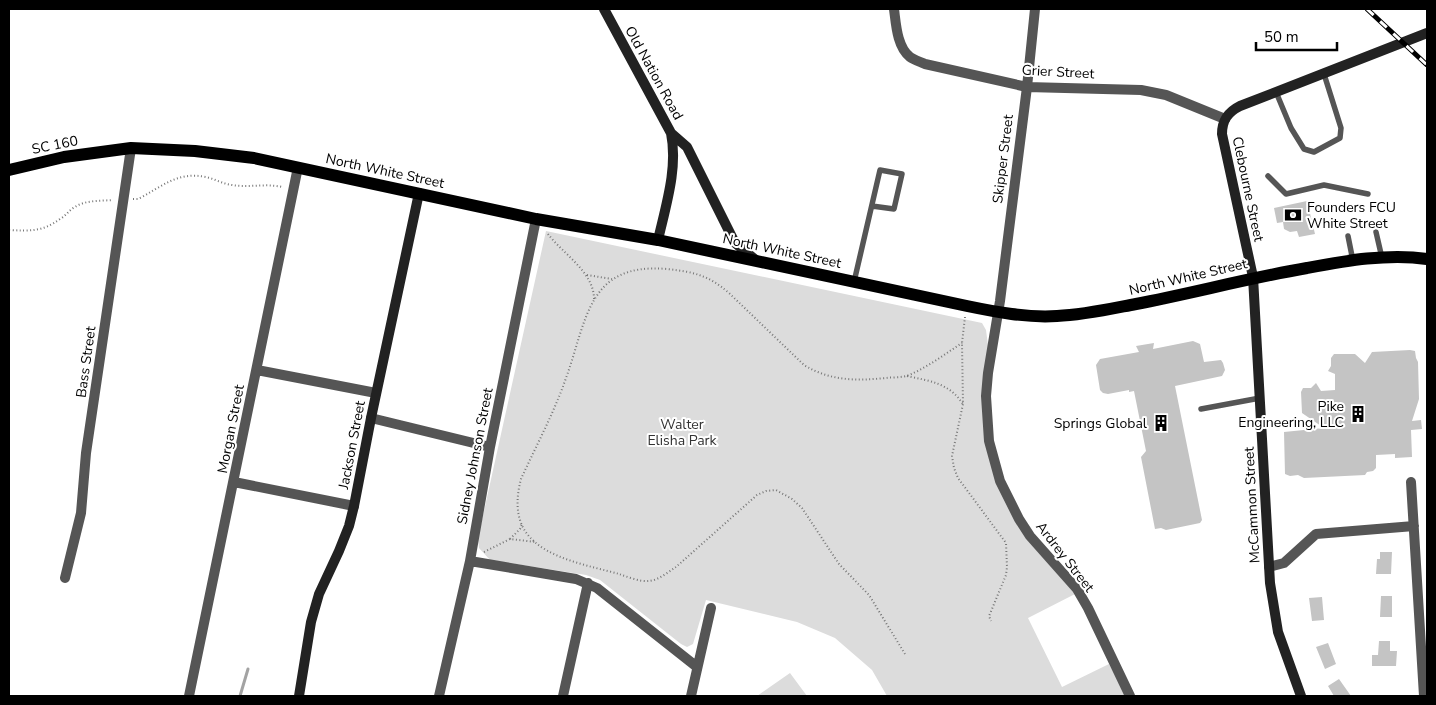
<svg xmlns="http://www.w3.org/2000/svg" width="1436" height="705" font-family="'Nunito Sans',sans-serif">
	<style>
		.green { fill: #dcdcdc }
		.lines { fill: none; stroke-linecap: round; stroke-linejoin: round }
		.stream { stroke: #a3a3a3; stroke-width: 3 }
		.building { fill: #c4c4c4 }
		.path { stroke: #777; stroke-width: 2; stroke-dasharray: 1 2.5; stroke-linecap: butt }
		.lane { stroke: #555; stroke-width: 5.5 }
		.street { stroke: #555; stroke-width: 10 }
		.secondary { stroke: #222; stroke-width: 10 }
		.primary { stroke: #000; stroke-width: 12 }
		.rail-casing { stroke: #000; stroke-width: 5 }
		.rail { stroke: #fff; stroke-width: 3; stroke-dasharray: 9; stroke-linecap: butt }
		.labels { text-anchor: middle; dominant-baseline: central; stroke-width: 4; stroke-linejoin: round; paint-order: stroke }
		.street-label { font-size: 14px; fill: #000; stroke: #fff }
		.poi-label { font-size: 14px; fill: #000; stroke: #fff; text-anchor: end }
		.park-label { font-size: 14px; fill: #333; stroke: #fff }
	</style>
	<rect width="100%" height="100%" fill="#fff"/>
	<!-- green -->
	<path class="green" d="M546 231 982 323 986 330 989 353 984 422 1019 522 1077 593 1028 618 1062 687 1109 664 1126 696H887L872 670 835 638 797 622 706 600 693 644 687 647 681 644 600 580 586 575 490 560 479 548 478 538Z
		M790 673 807 696H757Z"/>
	<g class="lines">
		<!-- stream -->
		<path class="stream" d="M240 696 248 669"/>
	</g>
	<!-- building -->
	<path class="building" d="M1307 201 1315 234 1299 237 1297 231 1290 232 1284 229 1283 222 1277 223 1274 208Z
		M1193 341 1200 344 1204 362 1221 360 1223 363 1225 370 1222 376 1175 386 1202 520 1200 523 1166 530 1161 528 1155 529 1141 457 1146 451 1134 391 1129 392V390L1108 394 1103 393 1100 390 1096 365 1100 359 1139 352 1136 346 1154 343 1153 349Z
		M1410 350 1415 351 1416 358 1418 362 1419 399 1412 421 1421 420 1422 429 1411 430 1412 457 1395 458V454L1376 455V468L1373 471 1367 472 1365 475 1304 478 1298 475 1290 476 1285 474 1284 432 1324 428 1302 413 1301 392 1303 388H1311L1316 383 1321 391 1335 390V374L1328 371 1331 366V358L1334 354H1355L1365 363 1372 352Z
		M1380 552H1392L1391 574H1376L1377 559H1380Z
		M1381 596H1392V617H1380Z
		M1322 597 1324 620 1312 621 1309 598Z
		M1379 641H1390V651H1397L1396 666H1372V655H1378Z
		M1328 643 1336 664 1325 669 1316 647Z
		M1339 679 1351 696H1334L1328 686Z"/>
	<g class="lines">
		<!-- path -->
		<path class="path" d="M133 199H138C162 187 177 171 206 177 215 179 223 184 232 185 249 188 265 183 282 187
			M9 230C30 231 42 232 60 219 66 216 69 210 75 207 85 200 101 201 113 200
			M548 234C563 254 594 272 594 299
			M587 275 612 279
			M965 317 962 343 963 404 952 456 954 468 958 478 1006 543 1007 567 1006 575 992 609 989 616 991 621
			M907 376C930 381 949 383 963 404
			M510 539 520 529 522 524
			M484 552 510 539 536 542
			M905 654 869 595 839 564 802 508 792 499 776 490 766 491 757 495 676 567C668 572 659 580 649 581 640 582 628 577 619 574 591 566 547 559 528 535 515 519 516 498 521 479 536 446 554 413 566 378 587 321 587 262 667 269 694 272 708 275 729 293L804 365C830 381 856 381 886 378 893 377 902 378 909 375 928 367 945 354 962 343"/>
		<!-- lane -->
		<path class="lane" d="M1276 92 1291 128 1304 149 1314 152 1340 138 1341 128 1324 74
			M1268 176 1286 194 1324 185 1368 194
			M1376 232 1382 258
			M1348 236 1353 261
			M854 282 880 170 902 174 894 209 872 206
			M1201 409 1260 398"/>
		<!-- street -->
		<path class="street" d="M894 9C896 24 897 47 910 57 914 60 921 62 925 64L1027 87 1141 90 1166 95 1225 119
			M1035 9 1027 87 1000 301 988 373 986 396 989 441 1000 481 1019 519 1030 536 1077 589 1088 608 1130 696
			M257 370 376 393
			M371 418 490 447
			M234 482 354 506
			M1411 482 1424 696
			M470 561 576 579 597 588 697 667
			M1269 567 1284 563 1316 534 1414 526
			M65 578 81 513 86 453 131 148
			M189 696 298 167
			M439 696 470 561 490 447 536 219
			M563 696 588 583
			M691 696 711 608"/>
		<!-- secondary -->
		<path class="secondary" d="M604 9 671 133C678 168 666 205 658 240
			M671 133 687 147 735 243 757 261
			M299 696 311 622 319 594 339 551 349 526 354 506 371 418 419 193
			M1301 696 1278 632 1270 583 1253 277 1222 134C1222 120 1228 112 1240 106L1427 33"/>
		<!-- primary -->
		<path class="primary" d="M9 170 64 157 131 148 195 151 254 158 536 219 658 240 967 306C996 312 1027 318 1057 316 1084 315 1110 309 1136 304 1193 293 1249 278 1307 268 1345 261 1388 253 1427 259"/>
		<!-- rail casing -->
		<g class="rail-casing">
			<path id="rail" d="M1367 9 1427 65"/>
		</g>
		<!-- rail -->
		<use href="#rail" class="rail"/>
	</g>
	<!-- icons -->
	<defs>
		<g id="bank-bare" transform="scale(1.35)"><path d="M-6-4H6V4H-6ZM0-2.3a2.3 2.3 0 1 0 0 4.6a2.3 2.3 0 1 0 0-4.6Z" fill="#000" stroke="#fff" stroke-width="2.5" paint-order="stroke"/></g>
		<g id="building-bare" transform="scale(1.35)"><path d="M-4-6H4V6H1V3H-1V6H-4ZM-2.5-4.3h1.7v1.8h-1.7ZM.8-4.3h1.7v1.8H.8ZM-2.5-1h1.7V.8h-1.7ZM.8-1h1.7V.8H.8Z" fill="#000" stroke="#fff" stroke-width="2.5" paint-order="stroke"/></g>
	</defs>
	<g fill-rule="evenodd">
		<use href="#bank-bare" x="1293" y="215"/>
		<use href="#building-bare" x="1358" y="414"/>
		<use href="#building-bare" x="1161" y="423"/>
	</g>
	<g class="labels">
		<!-- street labels -->
		<g class="street-label">
			<text transform="translate(1058 72) rotate(3)">Grier Street</text>
			<text transform="translate(654 73) rotate(61)">Old Nation Road</text>
			<text transform="translate(55 145) rotate(-11)">SC 160</text>
			<text transform="translate(1003 159) rotate(-83)">Skipper Street</text>
			<text transform="translate(385 171) rotate(12)">North White Street</text>
			<text transform="translate(1248 189) rotate(78)">Clebourne Street</text>
			<text transform="translate(782 251) rotate(12)">North White Street</text>
			<text transform="translate(1188 277) rotate(-13)">North White Street</text>
			<text transform="translate(86 362) rotate(-82)">Bass Street</text>
			<text transform="translate(231 429) rotate(-79)">Morgan Street</text>
			<text transform="translate(352 445) rotate(-79)">Jackson Street</text>
			<text transform="translate(475 456) rotate(-79)">Sidney Johnson Street</text>
			<text transform="translate(1252 505) rotate(-93)">McCammon Street</text>
			<text transform="translate(1065 557) rotate(52)">Ardrey Street</text>
		</g>
		<!-- poi labels -->
		<g class="poi-label">
			<text x="1307" y="207" text-anchor="start">Founders FCU<tspan x="1307" dy="16">White Street</tspan></text>
			<text x="1344" y="406">Pike<tspan x="1344" dy="16">Engineering, LLC</tspan></text>
			<text x="1147" y="423">Springs Global</text>
		</g>
		<!-- park labels -->
		<g class="park-label">
			<text x="682" y="424">Walter<tspan x="682" dy="16">Elisha Park</tspan></text>
		</g>
	</g>
	<!-- border -->
	<rect width="1436" height="705" fill="none" stroke="#000000" stroke-width="20"/>
	<!-- scale -->
	<path d="M1256 42v8h81v-8" fill="none" stroke="#000000" stroke-width="2.5"/>
	<text x="1264" y="42" font-size="15" fill="#000000" stroke="#ffffff" stroke-width="4" paint-order="stroke">50 m</text>
</svg>
